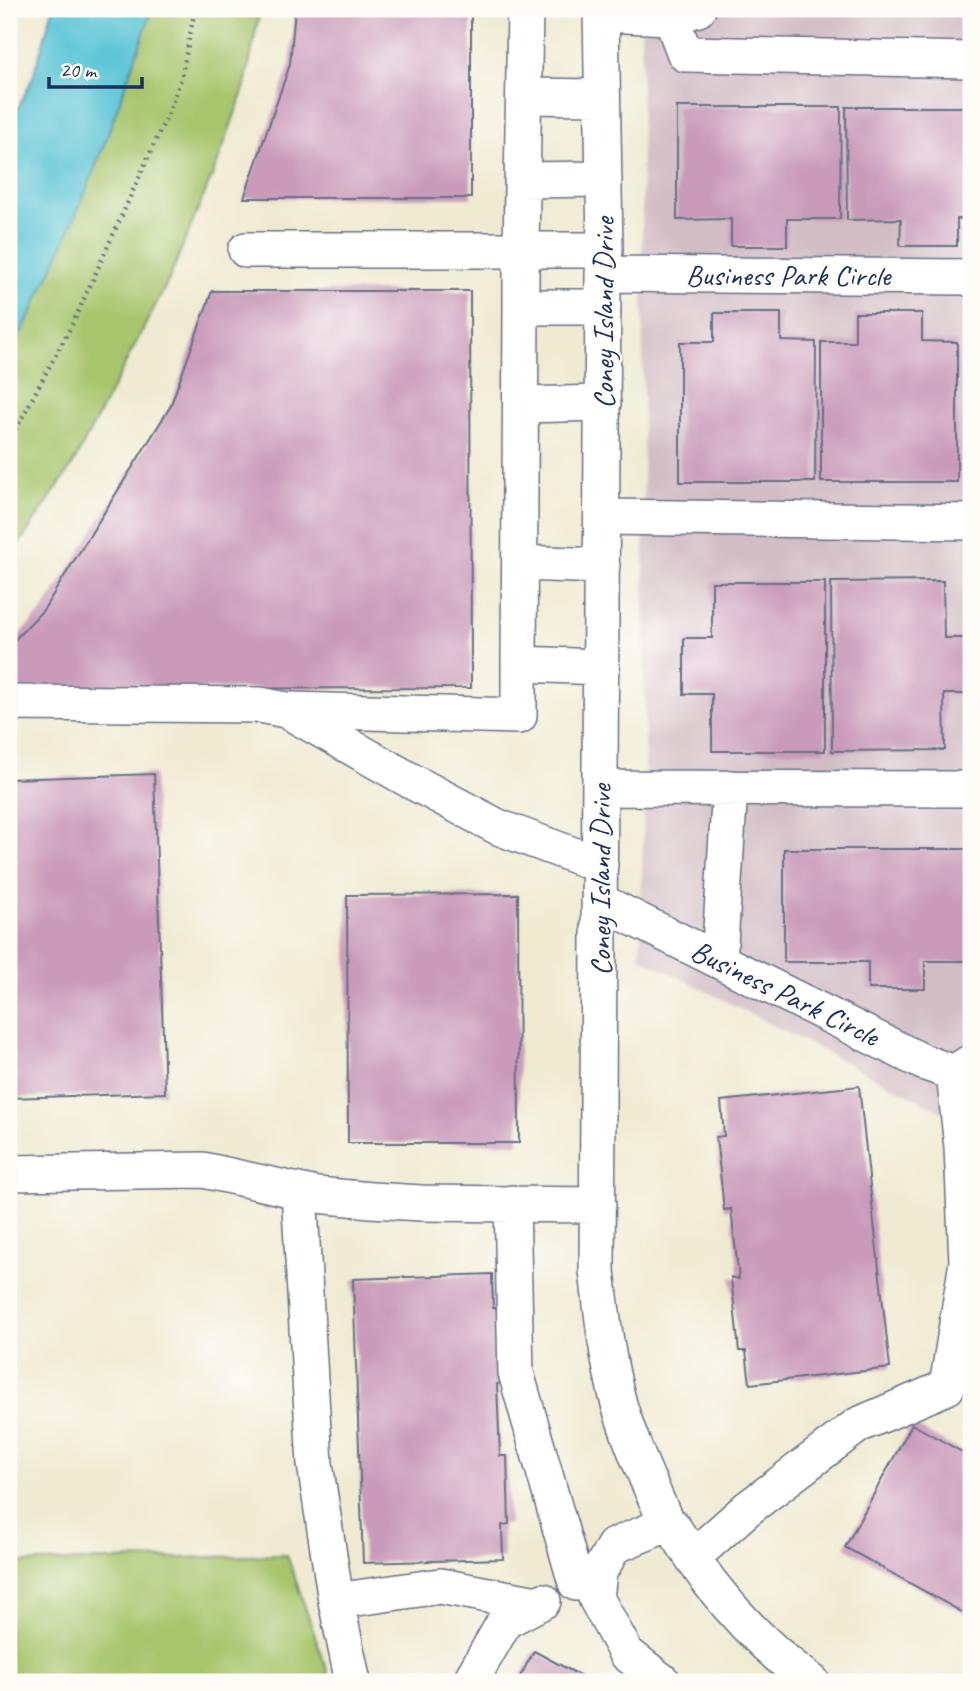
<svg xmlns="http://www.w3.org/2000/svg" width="980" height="1691" font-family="Caveat,sans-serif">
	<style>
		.industrial { fill: #d2bdc5 }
		.green { fill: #a7c56c; stroke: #617a65; stroke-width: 2 }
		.water { fill: #5ac4d5; stroke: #3a7a9a; stroke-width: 2 }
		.building { fill: #c99ab9 }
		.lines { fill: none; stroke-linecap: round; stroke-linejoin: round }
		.minor-casing { stroke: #657086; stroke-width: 38 }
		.path { stroke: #657086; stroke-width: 4.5; stroke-dasharray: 2 5; stroke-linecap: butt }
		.minor { stroke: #fff; stroke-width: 35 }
		.labels { text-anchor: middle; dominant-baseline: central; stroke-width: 5; stroke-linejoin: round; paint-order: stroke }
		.street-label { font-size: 30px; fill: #1b2f5e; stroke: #fdfcf7 }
	</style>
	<rect width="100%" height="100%" fill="#fdfcf7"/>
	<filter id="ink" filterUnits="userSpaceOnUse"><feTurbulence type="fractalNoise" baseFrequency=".0143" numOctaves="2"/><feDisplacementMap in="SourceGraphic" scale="14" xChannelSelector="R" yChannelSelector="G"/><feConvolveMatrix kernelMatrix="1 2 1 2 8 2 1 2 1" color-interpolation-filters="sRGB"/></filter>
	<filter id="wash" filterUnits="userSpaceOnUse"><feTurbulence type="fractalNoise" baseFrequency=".00686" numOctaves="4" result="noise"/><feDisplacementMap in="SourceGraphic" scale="28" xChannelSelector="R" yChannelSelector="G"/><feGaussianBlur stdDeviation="1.57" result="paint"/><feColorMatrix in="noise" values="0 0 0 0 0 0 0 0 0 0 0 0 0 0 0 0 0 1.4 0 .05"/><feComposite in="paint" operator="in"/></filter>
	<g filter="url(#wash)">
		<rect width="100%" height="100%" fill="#efead1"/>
		<!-- industrial -->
		<path class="industrial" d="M641 9H971V1127L640 957 645 759Z"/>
		<!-- green -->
		<path class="green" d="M152 9H260L245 86 217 164 169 279 73 464 9 559V355L27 322 66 236 105 143Z
			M287 1555 331 1682H9V1563Z"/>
		<!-- water -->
		<path class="water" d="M53 9H152C143 38 132 66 122 95 91 184 54 272 9 355V127L33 77Z"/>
		<g id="blocks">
			<!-- building -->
			<path class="building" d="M295 9H471V198H244L290 64Z
				M677 107H841L840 219H787V246H731V219L677 220Z
				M846 107H971V219H957V246H900L901 219 847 220Z
				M212 291H470L471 688 9 689V646L44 609 170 407Z
				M714 313H781V341L816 342 815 482H680V342H714Z
				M855 313H922V341L957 342V482H821V342H855Z
				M943 581 944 638H971V694H944L945 750 832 751 831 582Z
				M712 582H825V751H712V694H684V638H712Z
				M154 774 165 1093 9 1098V779Z
				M784 849H971V961H925V989H868V962H784Z
				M518 894 519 1143H348L347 895Z
				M859 1086 890 1368 750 1384 746 1351H739L731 1277 739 1279 731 1209 724 1210 720 1172 716 1137 724 1136 721 1101Z
				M492 1274 493 1308H502L504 1382 497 1384 500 1456H507L509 1524 502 1525 503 1559 363 1563 353 1279Z
				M912 1424 971 1457V1617L845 1547Z
				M534 1651 592 1682H517Z"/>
		</g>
	</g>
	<g filter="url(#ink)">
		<use href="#blocks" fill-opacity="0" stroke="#657086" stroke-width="2"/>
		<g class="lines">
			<!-- minor casing -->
			<g class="minor-casing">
				<path id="minor" d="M525 9 521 250H605
					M601 9 605 250 603 274 597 1270C602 1315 607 1360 619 1404 631 1445 650 1485 667 1524L672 1526C685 1545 697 1566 711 1584 740 1621 774 1655 812 1682
					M601 14 671 17 698 9
					M671 17 685 54 971 60
					M524 96 601 97
					M522 180 604 179
					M246 250H521V307
					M603 274 966 277 971 279
					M521 405 603 403
					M602 517 971 522
					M520 563 602 566
					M602 667 519 664 521 307H603
					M9 703 260 705 286 710 413 782 498 827 600 865
					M291 710 519 716V664
					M600 788 971 789
					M599 901 923 1062 954 1073 971 1062
					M719 960 730 788
					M9 1173 203 1170 317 1195 371 1200 421 1203 598 1205
					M299 1191 315 1464 336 1601
					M512 1203 516 1373 576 1583
					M693 1557 747 1509 858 1425 947 1387 967 1262 962 1147 954 1073
					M353 1682 336 1601 440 1586 537 1604
					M470 1682 505 1621 543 1601
					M663 1682 626 1653 596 1598 599 1572 614 1546 667 1524"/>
			</g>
			<!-- path -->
			<path class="path" d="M9 442 74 321 170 109 181 79 195 9"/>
			<!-- minor -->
			<use href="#minor" class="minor"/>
		</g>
	</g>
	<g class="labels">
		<!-- street labels -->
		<g class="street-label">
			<text x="788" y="275">Business Park Circle</text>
			<text transform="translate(603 313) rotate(-90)">Coney Island Drive</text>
			<text transform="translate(600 880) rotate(-90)">Coney Island Drive</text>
			<text transform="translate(785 993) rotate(26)">Business Park Circle</text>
		</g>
	</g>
	<!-- margin -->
	<rect width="980" height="1691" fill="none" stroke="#fdfcf7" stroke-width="35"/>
	<!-- scale -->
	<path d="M49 77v10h93v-10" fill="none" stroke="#1b2f5e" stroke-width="3.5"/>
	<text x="60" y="77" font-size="21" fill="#1b2f5e" stroke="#fdfcf7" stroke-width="5" paint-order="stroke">20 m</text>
</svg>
